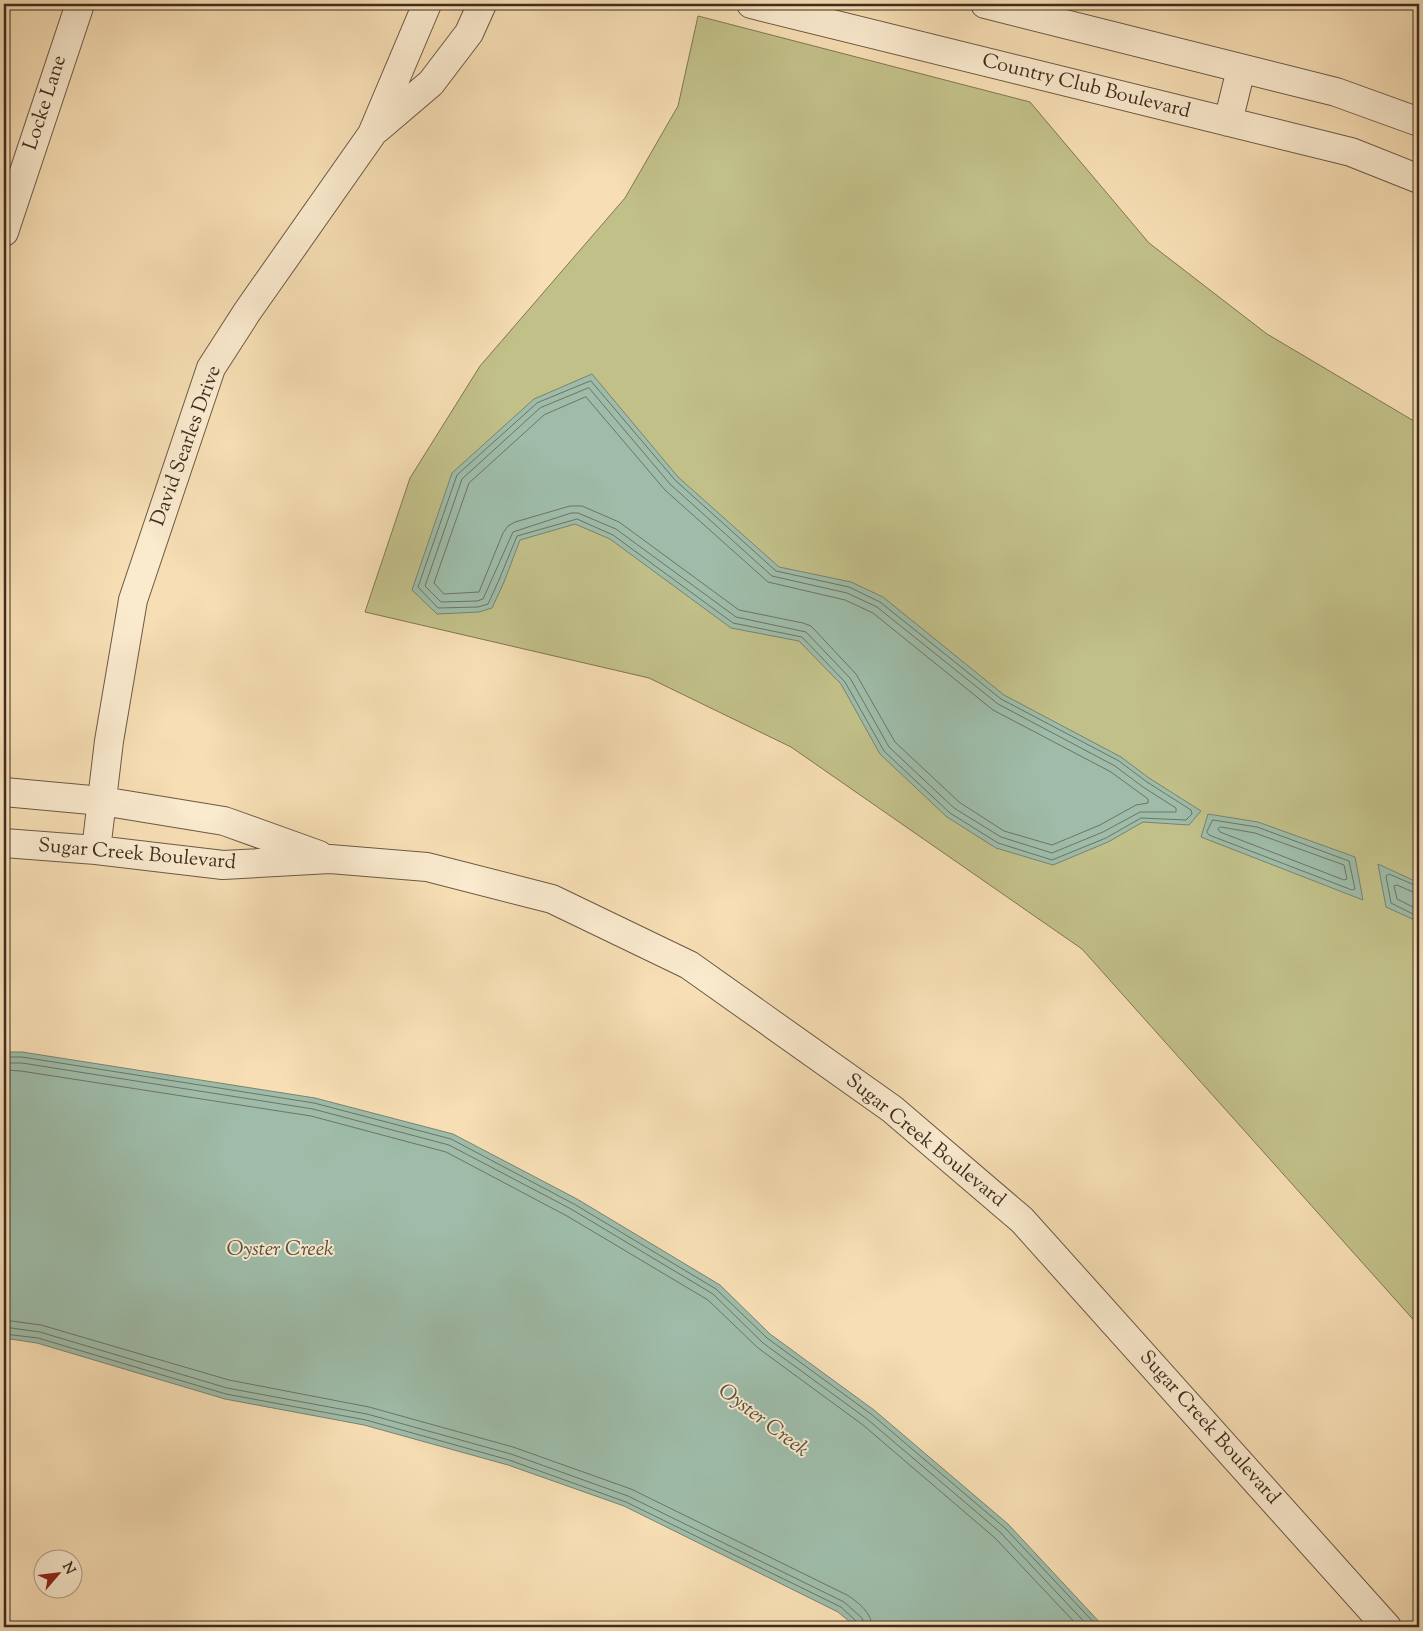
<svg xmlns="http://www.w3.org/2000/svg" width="1423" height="1631" font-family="'Sorts Mill Goudy',serif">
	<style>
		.green { fill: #c2c089; stroke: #807654 }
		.water { fill: #9ebca9; stroke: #788372 }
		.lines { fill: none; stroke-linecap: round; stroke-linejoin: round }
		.shore { stroke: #6e7464; stroke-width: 1 }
		.minor-casing { stroke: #6c5945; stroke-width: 30 }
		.minor { stroke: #faeace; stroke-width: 28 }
		.labels { text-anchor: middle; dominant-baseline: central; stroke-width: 4; stroke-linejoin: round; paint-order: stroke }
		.street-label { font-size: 20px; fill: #3e2d20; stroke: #faeace }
		.water-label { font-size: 21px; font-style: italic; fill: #565142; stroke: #faeace }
	</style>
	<rect width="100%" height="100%" fill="#f7deb4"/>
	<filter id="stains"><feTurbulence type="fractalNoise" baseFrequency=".004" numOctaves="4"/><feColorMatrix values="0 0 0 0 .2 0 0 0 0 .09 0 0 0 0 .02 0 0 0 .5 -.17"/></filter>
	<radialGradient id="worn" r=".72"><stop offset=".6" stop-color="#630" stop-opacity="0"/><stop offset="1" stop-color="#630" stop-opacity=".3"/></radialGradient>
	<!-- green -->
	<path class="green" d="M698 16 1030 102 1149 243 1267 334 1419 424V1326L1082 949 791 747 649 678 365 612 410 478 480 366 625 198 678 106Z"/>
	<!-- water -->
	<path class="water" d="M592 374 678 477 779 567 851 582 883 597 1004 695 1121 757 1149 778 1201 811 1189 825 1143 822 1108 842 1053 865 996 848 947 817 880 754 841 684 799 641 731 628 610 539 575 524 520 540 504 582 492 608 479 612 437 614 412 590 452 473 534 399Z
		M1208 814 1258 822 1355 857 1363 900 1201 837Z
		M1378 864 1419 883V922L1386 907Z
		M4 1052H22L315 1098 453 1134 577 1199 720 1285 770 1334 874 1410 1008 1524 1104 1627H856L838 1612 624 1506 508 1465 364 1425 225 1399 37 1343 4 1338Z"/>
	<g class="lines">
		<!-- shore -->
		<path class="shore" d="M591 381 675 480 776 571 849 587 880 602 1001 699 1119 761 1147 782 1191 810 1192 814 1186 820 1141 818 1106 838 1052 860 998 843 950 813 884 751 845 682 802 637 733 623 613 535 577 519 517 536 499 580 488 604 478 607 438 608 418 587 457 475 537 403Z
			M589 388 670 484 772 576 847 593 877 607 998 704 1115 766 1143 787 1176 808V812H1140L1103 832 1052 853 1001 837 954 808 889 747 850 678 806 632 736 617 616 529 578 513H571L513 532 483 599 477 601 441 602 425 586 462 479 540 408Z
			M586 397 665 490 768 582 845 600 873 613 993 710 1111 772 1148 799V803L1136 805 1100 825 1052 845 1004 831 959 802 895 742 856 674 811 626 803 623 739 610 619 522 582 506H570L515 522 508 526 503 533 479 592 444 594 434 583 469 483 544 415Z
			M1213 820 1257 827 1349 861 1355 889 1352 890 1209 835 1207 832Z
			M1221 827 1255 833 1344 865 1347 879 1344 880 1220 832 1218 829Z
			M1419 887 1389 874 1386 876 1391 903 1419 917
			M1419 893 1413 892 1397 885 1394 886 1397 899 1419 910
			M4 1057H22L314 1103 451 1139 574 1204 716 1289 767 1338 871 1414 1005 1528 1098 1627
			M4 1063H22L313 1109 449 1145 571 1209 713 1294 763 1343 867 1419 1000 1532 1089 1627
			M4 1070 21 1071 311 1116 446 1152 567 1216 708 1300 758 1348 863 1425 995 1538 1079 1627
			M4 1320 41 1325 229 1380 369 1407 513 1447 631 1489 847 1595C858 1602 872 1613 872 1627
			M4 1327 40 1332 227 1388 367 1414 511 1454 628 1496 844 1602 862 1618 865 1627
			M4 1334 38 1338 226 1394 366 1420 509 1460 626 1502 841 1607 857 1622 859 1627"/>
		<!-- minor casing -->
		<g class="minor-casing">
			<path id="minor" d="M751 4 1351 152 1419 179
				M985 4 1336 92 1419 122
				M1228 122 1241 69
				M377 129 431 83 469 33 482 4
				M4 232 80 4
				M4 792 102 801 224 821 319 855
				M4 843 96 850 223 865 330 859 427 867 552 899 689 965 892 1109 1022 1220 1387 1627
				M96 850 109 741 133 600 211 368 247 312 372 134 427 4"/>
		</g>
		<!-- minor -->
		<use href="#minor" class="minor"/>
	</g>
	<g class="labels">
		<!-- street labels -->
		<g class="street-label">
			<text transform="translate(1086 87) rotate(14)">Country Club Boulevard</text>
			<text transform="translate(46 103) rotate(-72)">Locke Lane</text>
			<text transform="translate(187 446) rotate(-70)">David Searles Drive</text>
			<text transform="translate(137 855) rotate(5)">Sugar Creek Boulevard</text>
			<text transform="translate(925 1141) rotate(39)">Sugar Creek Boulevard</text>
			<text transform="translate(1209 1428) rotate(48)">Sugar Creek Boulevard</text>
		</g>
		<!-- water labels -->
		<g class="water-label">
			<text x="280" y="1250">Oyster Creek</text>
			<text transform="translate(763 1421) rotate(37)">Oyster Creek</text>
		</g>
	</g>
	<!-- margin -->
	<rect width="1423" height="1631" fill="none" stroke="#f7deb4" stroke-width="20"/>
	<rect x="5" y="5" width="1413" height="1621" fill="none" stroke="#3e2d20" stroke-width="2.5"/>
	<rect x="10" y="10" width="1403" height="1611" fill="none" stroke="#3e2d20"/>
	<!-- north arrow -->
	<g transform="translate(58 1574) rotate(62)"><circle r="24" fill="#faeace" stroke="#af9e88"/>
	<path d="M0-4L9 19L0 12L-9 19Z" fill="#8f2418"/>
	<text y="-8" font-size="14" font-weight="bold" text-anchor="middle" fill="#3e2d20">N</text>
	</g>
	<rect width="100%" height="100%" filter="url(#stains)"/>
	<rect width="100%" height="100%" fill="url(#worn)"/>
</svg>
